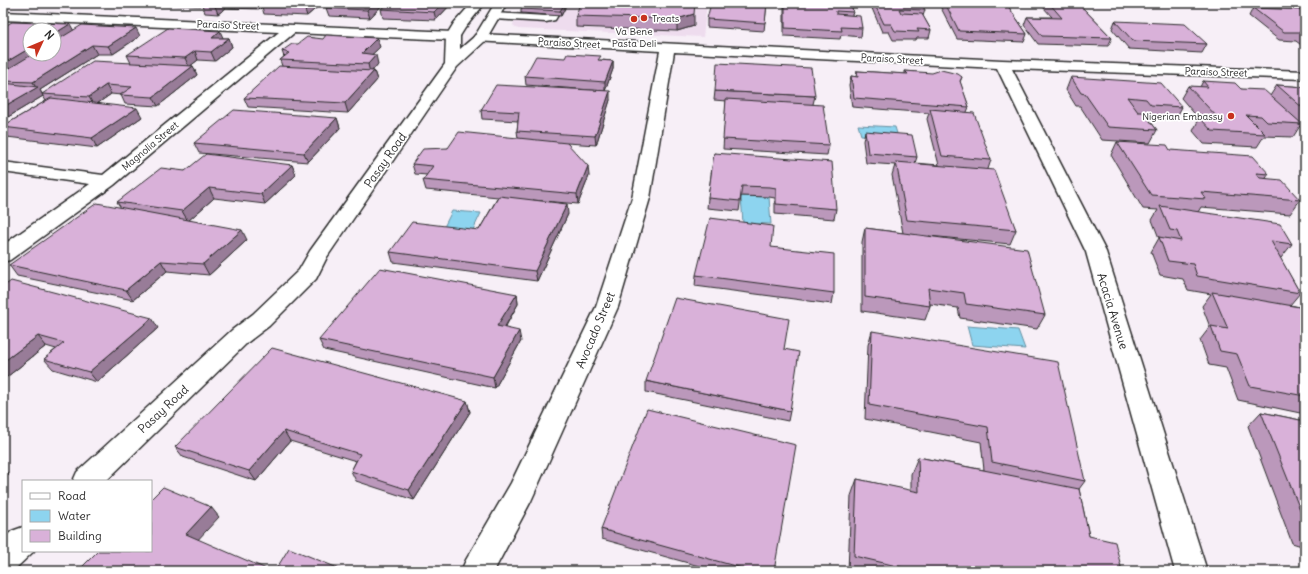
<svg xmlns="http://www.w3.org/2000/svg" width="1308" height="574" font-family="Delius,sans-serif">
	<style>
		.built { fill: #eedcee }
		.water { fill: #8dd4ef; stroke: #6690a1 }
		.lines { fill: none; stroke-linecap: round; stroke-linejoin: round }
		.service-casing { stroke: #2b2b2b; stroke-width: 3 }
		.minor-casing { stroke: #2b2b2b; stroke-width: 3 }
		.tertiary-casing { stroke: #2b2b2b; stroke-width: 3 }
		.service { fill: #fff; fill-rule: evenodd }
		.minor { fill: #fff; fill-rule: evenodd }
		.tertiary { fill: #fff; fill-rule: evenodd }
		.wall { fill: #bb98bb; stroke: #2b2b2b }
		.shaded-wall { fill: #987c98; stroke: #2b2b2b }
		.building { fill: #d9b1d9; stroke: #2b2b2b }
		.poi-dot { fill: #c8321e; stroke: #fff; stroke-width: 1.5 }
		.labels { text-anchor: middle; dominant-baseline: central; stroke-width: 3.5; stroke-linejoin: round; paint-order: stroke }
		.far-poi-label { font-size: 10px; fill: #2b2b2b; stroke: #fff; text-anchor: start }
		.far-street-label { font-size: 10px; fill: #2b2b2b; stroke: #fff }
		.street-label { font-size: 12px; fill: #2b2b2b; stroke: #fff }
	</style>
	<rect width="100%" height="100%" fill="#f7eff7"/>
	<filter id="ink" filterUnits="userSpaceOnUse"><feTurbulence type="fractalNoise" baseFrequency=".025" numOctaves="2"/><feDisplacementMap in="SourceGraphic" scale="8" xChannelSelector="R" yChannelSelector="G"/><feConvolveMatrix kernelMatrix="1 2 1 2 8 2 1 2 1" color-interpolation-filters="sRGB"/></filter>
	<g filter="url(#ink)">
		<!-- built -->
		<path class="built" d="M526 3H707L703 37 518 29 514 27 513 24Z"/>
		<!-- water -->
		<path class="water" d="M858 125 895 127 898 137 861 135Z
			M741 196 769 197 771 224 743 223Z
			M452 211 481 213 472 232 442 231Z
			M967 326 1018 330 1025 349 972 345Z"/>
		<g class="lines">
			<!-- service casing -->
			<g class="service-casing">
				<path id="service" d="M553 12 558 15 555 20 546 22 493 19 488 16 493 13 546 16Z"/>
			</g>
			<!-- minor casing -->
			<g class="minor-casing">
				<path id="minor" d="M3 12 453 32 458 33 460 36 458 39 453 40 294 33 114 185 10 260 3 262V245L90 184 3 172V162L103 175 279 32 3 20Z
					M480 34 1002 60 1305 71V79L1012 69 1106 252 1207 571H1175L1086 252 997 68 674 52 650 198 618 307 531 501 494 571H461L466 560 511 483 596 307 632 198 660 51 475 41 473 38 475 35Z"/>
			</g>
			<!-- tertiary casing -->
			<g class="tertiary-casing">
				<path id="tertiary" d="M472 3H485L465 28 460 36V49L475 36 495 3H507L485 41 457 67 327 257 316 279 269 326 248 342 106 481H73L77 472 232 330 253 314 299 270 310 251 445 64 446 36 454 23Z
					M23 527V551H34L14 570 3 571V539L12 531Z"/>
			</g>
			<!-- service -->
			<use href="#service" class="service"/>
			<!-- minor -->
			<use href="#minor" class="minor"/>
			<!-- tertiary -->
			<use href="#tertiary" class="tertiary"/>
		</g>
		<!-- wall -->
		<path class="wall" d="M108 3H147L144 5Z
			M154 3H322L307 16 264 14 262 7 260 9 226 8 218 14 205 13 202 5 200 6 155 4Z
			M332 3H384L370 18 329 16 326 8Z
			M443 3H450L451 4 436 20 383 18 381 9Z
			M635 3 694 26 677 31 576 27V16Z
			M767 3 764 31 707 27V19L748 4Z
			M784 3H851L853 12 852 15 862 28 861 37 841 35 840 39 784 36Z
			M871 3H921L925 10 923 16 931 30 929 38H917L916 40H893L889 32H882L871 6Z
			M942 3H1006L1027 34 1024 42 957 39 941 8Z
			M1044 3H1078L1112 38 1108 46 1038 44 1024 25 1027 17H1052L1043 7Z
			M1296 3H1305V8H1303Z
			M565 8 561 16 521 13V9Z
			M1253 8 1305 10V48L1296 41 1279 40 1249 16Z
			M1115 21 1207 44 1202 53 1129 49 1112 29Z
			M3 23 5 26 73 30 140 36 113 54H97L40 90 42 94 131 63 127 55 223 38H229L232 47 215 61 198 60 190 66H193L197 75 158 106 125 104 121 95 111 94 98 103 142 117 97 148 7 137 3 131V126L46 101 43 96 3 120Z
			M380 47 371 55 378 64 372 71H374L377 80 348 113 248 107 244 98 282 66 280 60 284 57 282 51Z
			M601 60 613 61V69L605 91 610 100 596 145 567 143 589 176 578 204 533 200 568 214 537 281 393 262 390 252 479 230 498 197 426 190 423 180 427 175 415 174 412 164 448 148 518 138 517 131 518 121 482 119 481 110 604 91 526 85 525 76Z
			M857 71 905 74V71L962 77 960 82 969 107 967 112 991 160 988 169 1016 230 1010 244 929 236 1045 315 1037 329 960 318 958 308 930 304V306L925 320 862 311V242L865 228 903 233 892 175 895 165 866 163 863 141 865 131 917 157 915 163 939 165 927 119 929 113 852 107 849 85 851 76 856 77Z
			M1071 77 1182 107 1175 120 1148 118 1157 130 1150 143 1102 140 1080 106H1076L1066 90Z
			M1203 81 1241 89 1270 96 1277 85 1305 87V131L1300 126 1293 137 1264 136 1257 147 1204 144 1193 131 1199 119 1181 98 1188 86 1200 87Z
			M715 91 815 96 813 104 829 145 827 155 723 149 726 101 714 100Z
			M337 118 340 128 308 162 199 153 194 143Z
			M1117 142 1170 150 1269 174 1266 178 1300 200 1290 214 1201 207 1198 212 1292 244 1281 258H1280L1300 293 1290 305 1305 308V414L1238 400 1226 368 1209 365 1200 340 1210 327 1202 306 1211 294 1188 290 1183 279 1160 275 1151 252 1159 238 1152 220 1158 210 1143 209 1111 155Z
			M714 153 836 209 834 219 775 214V198L769 197 741 196 739 211 707 208 708 198Z
			M292 165 296 175 265 204 214 198 189 220 247 240 209 275 167 271 133 300 17 276 9 265 121 208 117 202 185 171Z
			M771 247 834 293 832 304 695 286 696 275Z
			M3 287 158 328 97 382 53 369 44 359 56 349 46 346 3 380Z
			M517 294 518 304 505 328 521 341 495 388 324 350 319 340Z
			M872 331 1085 481 1079 489 1089 536 1122 571H848L851 496 857 479 911 491V474L918 457 984 470 981 442 865 419 868 345Z
			M646 381 790 411 788 421 646 392Z
			M467 401 470 412 414 500 356 481 351 471 356 461 290 441 256 481 183 457 175 447Z
			M1261 412 1305 421V547L1292 543 1248 426Z
			M601 529 774 571H717L602 539Z"/>
		<!-- shaded-wall -->
		<path class="shaded-wall" d="M199 3H205L200 6Z
			M219 3H224L226 8 218 14 215 6Z
			M257 3H267L261 6 262 7 260 9Z
			M310 3H322L307 16 304 7Z
			M374 3H384L370 18 367 10Z
			M443 3H450L451 4 436 20 434 12Z
			M565 3V8L561 16 560 11Z
			M694 14V26L677 31V19Z
			M70 24 75 33 54 45V34Z
			M136 28 140 36 113 54 108 46Z
			M220 31 224 40 212 38Z
			M229 38 232 47 215 61 211 52Z
			M377 38 380 47 364 62 362 53Z
			M92 45 97 54 40 90 43 96 3 120V107L36 88 33 82Z
			M30 48V54H39L3 76V64Z
			M195 51 198 60 189 67 185 58Z
			M376 55 378 64 370 73 368 64Z
			M613 61V69L605 91V82Z
			M193 66 197 75 158 106 153 97Z
			M374 71 377 80 348 113 345 103Z
			M106 85 111 94 94 106 89 97Z
			M610 91V100L596 145 595 136Z
			M137 108 142 117 97 148 92 138Z
			M337 118 340 128 308 162 304 153Z
			M292 165 296 175 265 204 261 194Z
			M588 166 589 176 578 204 577 194Z
			M209 188 214 198 188 221 182 211Z
			M567 204 568 214 537 281 535 271Z
			M3 205 7 211 3 213Z
			M242 230 247 240 209 275 203 264Z
			M161 261 167 271 133 300 126 290Z
			M517 294 518 304 499 337 497 326Z
			M152 318 158 328 97 382 89 372Z
			M519 331 521 341 495 388 493 377Z
			M38 336 46 346 3 380V362Z
			M467 401 470 412 414 500 409 490Z
			M284 431 290 441 256 481 249 471Z
			M3 469 9 474 3 479Z
			M211 507 219 517 194 544 186 534Z"/>
		<!-- building -->
		<path class="building" d="M205 3H219L215 6 202 5Z
			M265 3H310L304 7 261 6Z
			M332 3H374L367 10 326 8Z
			M388 3H443L434 12 381 9Z
			M525 3H565L560 11 521 9Z
			M580 3H635L671 5V3H695L694 14 677 19 576 16Z
			M711 3H727L748 4V3H767L765 23 707 19Z
			M785 3H851L853 12 836 11V14L860 16 862 28 841 27 842 31 785 28Z
			M874 3H921L925 10 899 9 901 13 922 14 931 30 917 29 919 32 895 31 891 24H884Z
			M945 3H1006L1027 34 959 31Z
			M1049 3H1078L1112 38 1042 36 1027 17 1062 18Z
			M1253 8 1305 10V35L1301 32H1284Z
			M1115 21 1185 24 1207 44 1133 41Z
			M12 22 70 24 54 34V30H30V48L3 64V27Z
			M82 25 136 28 108 46 92 45 33 82 3 81V72L33 54H54V42Z
			M168 28 220 31 212 38H229L211 52 195 51 185 58 127 55Z
			M326 35 377 38 362 53 376 55 368 64 280 60 289 53 282 51 292 44H298L307 37 323 39Z
			M567 54 601 56 598 60 613 61 605 82 525 76 536 56 565 58Z
			M93 61 193 66 153 97 120 95 132 87 106 85 89 97 42 94Z
			M717 63 811 68 815 96 715 91Z
			M279 66 374 71 345 103 244 98Z
			M941 70 958 74 962 77 960 81 969 107 854 98 851 76 858 77 857 71 908 74 905 71 932 73Z
			M1071 77 1161 83 1182 107 1151 105 1146 99 1127 97 1138 112H1143L1157 130 1108 127 1085 94 1081 93Z
			M1203 81 1235 83 1241 89 1264 90 1302 124 1267 122 1261 116 1246 115 1265 134 1212 131 1200 118 1219 119 1188 86 1208 87Z
			M3 83 38 87 3 107Z
			M496 85 610 91 595 136 517 131 519 112 481 110Z
			M1277 85 1305 87V110Z
			M51 98 137 108 92 138 3 127V126Z
			M726 99 823 105 829 145 723 139Z
			M930 109 974 113 991 160 942 156Z
			M234 110 337 118 304 153 194 143Z
			M865 131 912 135 917 157 868 153Z
			M459 132 567 143 588 166 577 194 423 180 433 166 412 164 423 149 448 148Z
			M1117 142 1167 145 1170 150 1253 156 1269 174 1256 173 1260 178 1282 180 1300 200 1201 192 1206 199 1151 195Z
			M714 153 832 162 836 209 776 204V188L770 187 742 186 740 201 708 198Z
			M206 154 292 165 261 194 209 188 182 211 117 202 161 168 185 171Z
			M896 162 994 170 1016 230 907 220Z
			M499 196 567 204 535 271 390 252 412 222 479 230Z
			M97 203 242 230 203 264 161 261 126 290 9 265Z
			M1160 206 1280 224 1292 244 1271 241 1300 293 1197 276 1193 264 1168 261 1159 237 1181 241 1177 231 1170 230Z
			M710 218 773 226 771 247 834 254V293L696 275Z
			M865 228 1027 249 1045 315 966 304 964 293 928 288 930 306 865 297Z
			M380 268 517 294 497 326 519 331 493 377 319 340Z
			M11 281 152 318 89 372 44 359 64 343 38 336 3 362V287Z
			M1212 292 1305 308V396L1250 386 1237 354 1220 351 1211 326 1228 329Z
			M675 298 789 319 784 349 799 352 790 411 646 381Z
			M872 331 1058 362 1085 481 992 462 988 427 869 405Z
			M272 348 467 401 409 490 351 471 360 454 284 431 249 471 175 447Z
			M647 409 796 445 774 571H753L601 529Z
			M1261 412 1305 421V522Z
			M918 457 1079 489 1089 536 1115 542 1122 571H962L953 569V571H918L854 556 857 479 919 492Z
			M163 487 211 507 186 534 271 571H78L98 551H151V499Z
			M289 548 345 571H275Z"/>
	</g>
	<!-- markers -->
	<g class="poi-dot">
		<circle cx="644" cy="18" r="4"/>
		<circle cx="634" cy="19" r="4"/>
		<circle cx="1231" cy="116" r="4"/>
	</g>
	<g class="labels">
		<!-- far-poi labels -->
		<g class="far-poi-label">
			<text x="652" y="18">Treats</text>
			<text x="634" y="31" text-anchor="middle">Va Bene<tspan x="634" dy="12">Pasta Deli</tspan></text>
			<text x="1223" y="116" text-anchor="end">Nigerian Embassy</text>
		</g>
		<!-- far-street labels -->
		<g class="far-street-label">
			<text transform="translate(228 25) rotate(2)">Paraiso Street</text>
			<text transform="translate(569 43) rotate(3)">Paraiso Street</text>
			<text transform="translate(892 59) rotate(3)">Paraiso Street</text>
			<text transform="translate(1216 72) rotate(2)">Paraiso Street</text>
			<text transform="translate(150 146) rotate(-40)">Magnolia Street</text>
		</g>
		<!-- street labels -->
		<g class="street-label">
			<text transform="translate(385 160) rotate(-55)">Pasay Road</text>
			<text transform="translate(1113 311) rotate(73)">Acacia Avenue</text>
			<text transform="translate(595 330) rotate(-67)">Avocado Street</text>
			<text transform="translate(163 409) rotate(-43)">Pasay Road</text>
		</g>
	</g>
	<!-- margin -->
	<rect width="1308" height="574" fill="none" stroke="#fff" stroke-width="16"/>
	<rect x="8" y="8" width="1292" height="558" fill="none" stroke="#2b2b2b" stroke-width="1.5" filter="url(#ink)"/>
	<!-- legend -->
	<rect x="22" y="480" width="130" height="72" fill="#ffffff" stroke="#aaaaaa"/>
	<rect x="30" y="493" width="20" height="6" fill="#ffffff" stroke="#aaaaaa"/>
	<text x="58" y="500" font-size="12" fill="#2b2b2b">Road</text>
	<rect x="30" y="510" width="20" height="12" fill="#8dd4ef" stroke="#aaaaaa"/>
	<text x="58" y="520" font-size="12" fill="#2b2b2b">Water</text>
	<rect x="30" y="530" width="20" height="12" fill="#d9b1d9" stroke="#aaaaaa"/>
	<text x="58" y="540" font-size="12" fill="#2b2b2b">Building</text>
	<!-- north arrow -->
	<g transform="translate(42 42) rotate(46)"><circle r="19" fill="#ffffff" stroke="#aaaaaa"/>
	<path d="M0-3L7 15L0 10L-7 15Z" fill="#c8321e"/>
	<text y="-6" font-size="11" font-weight="bold" text-anchor="middle" fill="#2b2b2b">N</text>
	</g>
</svg>
